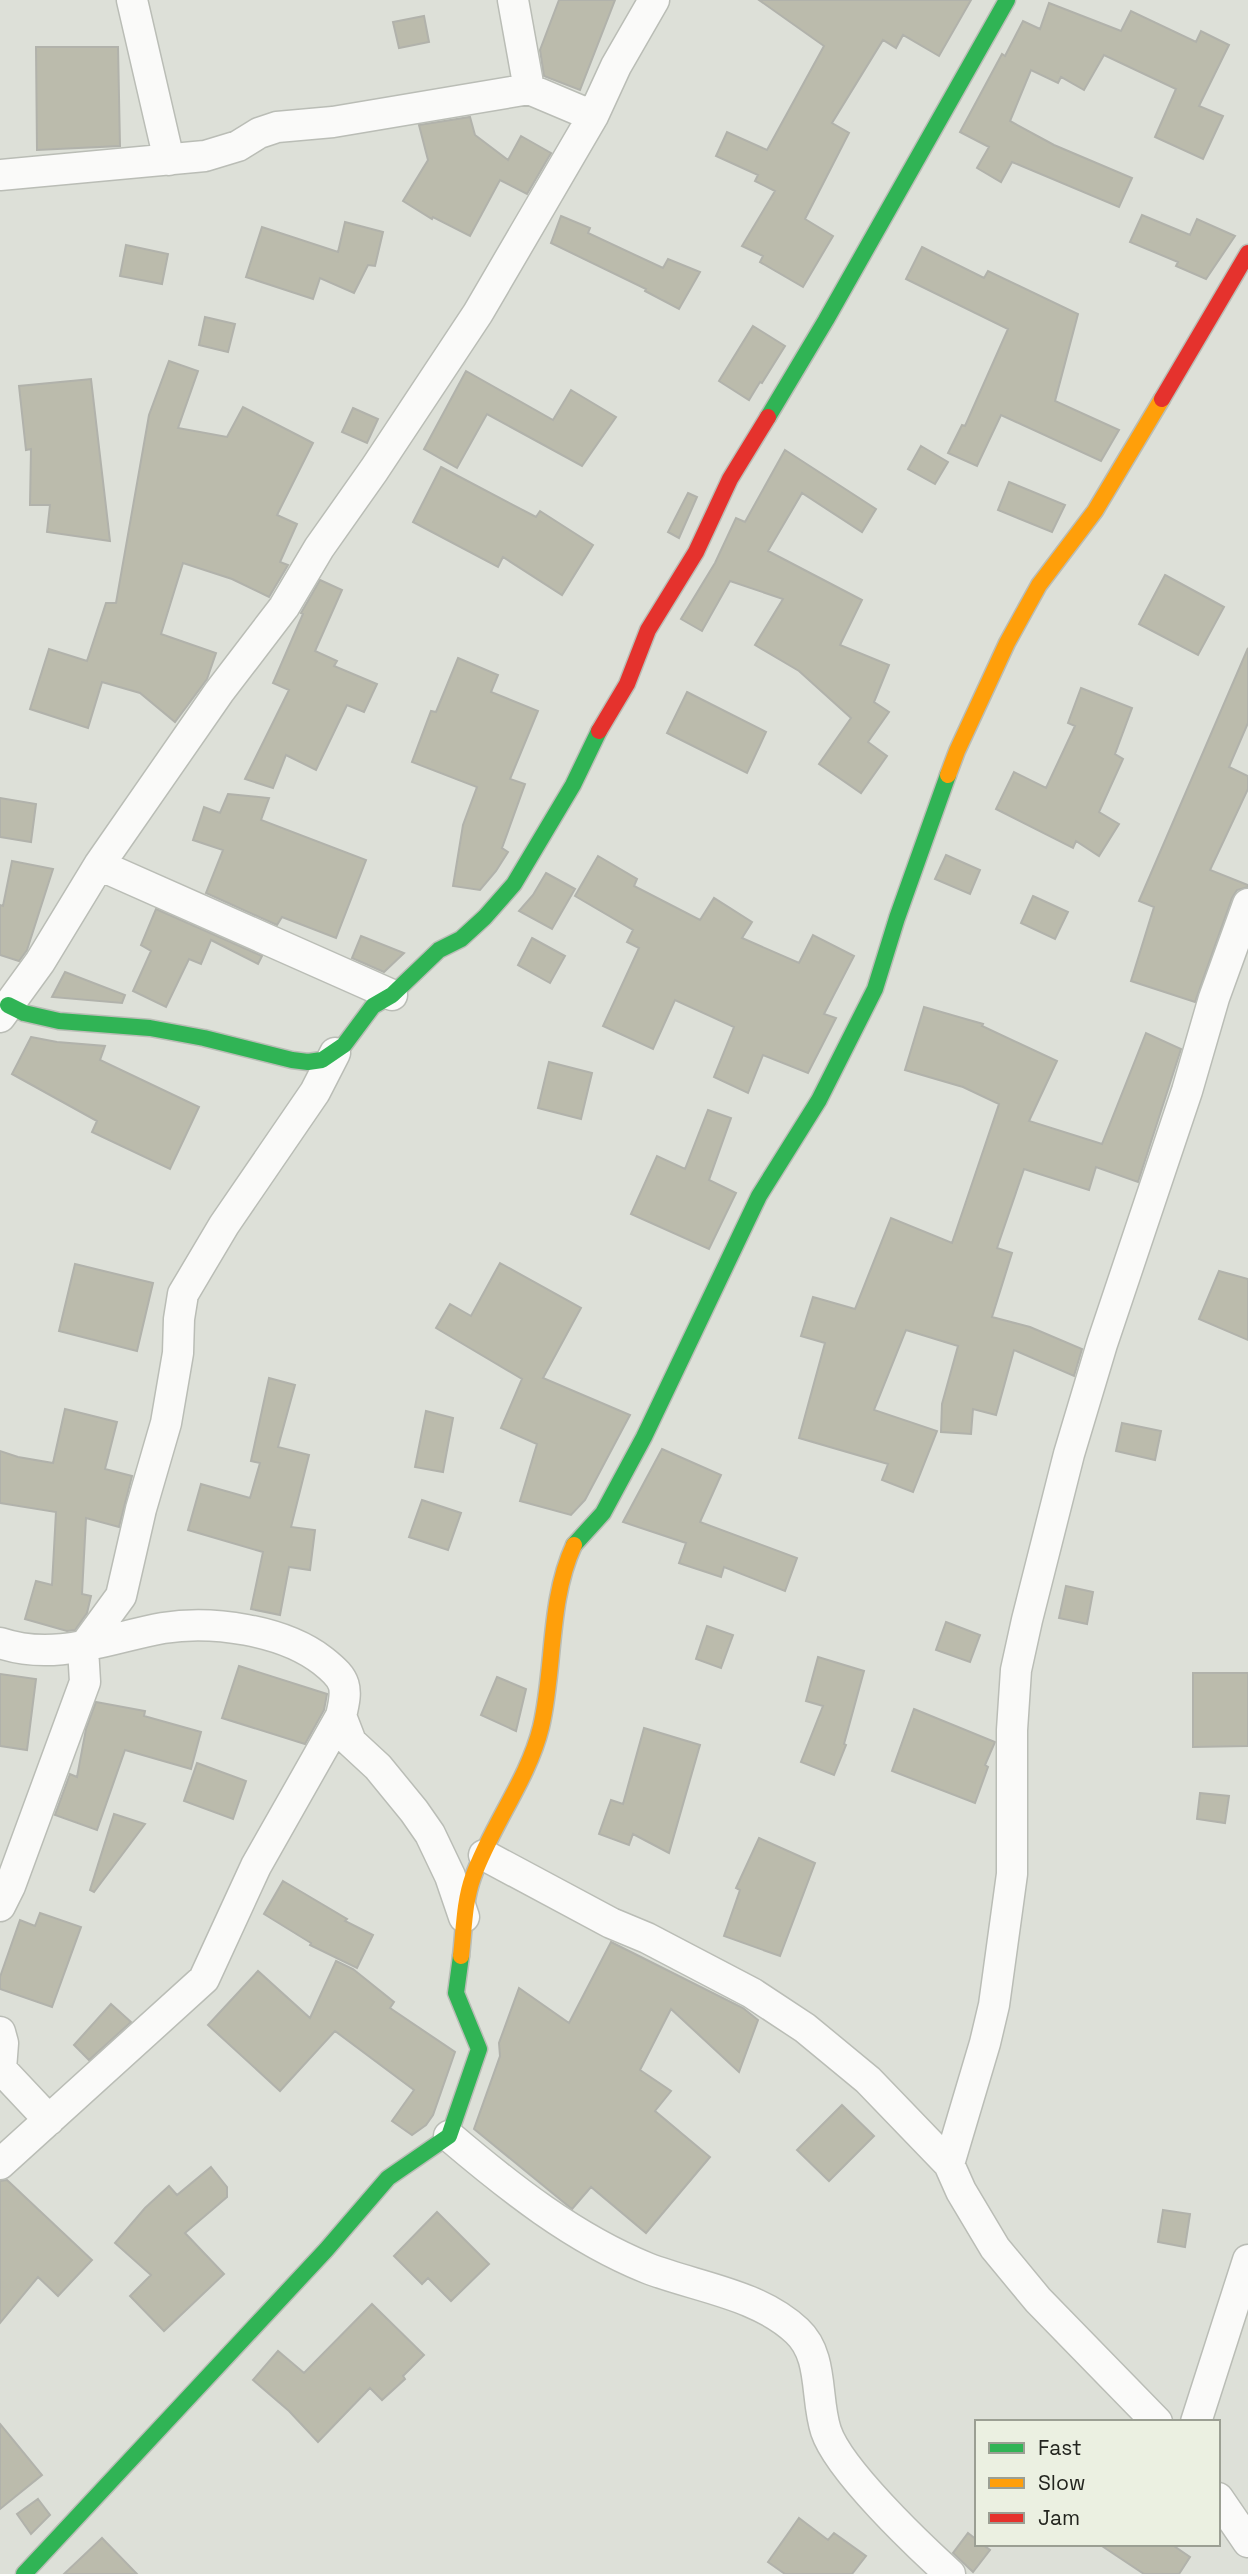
<svg xmlns="http://www.w3.org/2000/svg" width="1248" height="2574" font-family="'Space Grotesk',sans-serif">
	<style>
		.building { fill: #bbbbac; stroke: #b1b2ab; stroke-width: 2 }
		.lines { fill: none; stroke-linecap: round; stroke-linejoin: round }
		.street-casing { stroke: #babdb6; stroke-width: 33 }
		.fast-casing { stroke: #babdb6; stroke-width: 19 }
		.slow-casing { stroke: #babdb6; stroke-width: 19 }
		.jam-casing { stroke: #babdb6; stroke-width: 19 }
		.street { stroke: #fafaf9; stroke-width: 30 }
		.fast { stroke: #30b455; stroke-width: 16 }
		.slow { stroke: #ff9f0a; stroke-width: 16 }
		.jam { stroke: #e5322d; stroke-width: 16 }
	</style>
	<rect width="100%" height="100%" fill="#dde0d8"/>
	<!-- building -->
	<path class="building" d="M559 0H615L580 90 544 76 540 50Z
		M759 0H971L939 56 903 35 896 48 883 40 832 123 849 133 805 219 833 236 803 287 760 262 763 256 742 246 775 191 755 181 758 175 716 156 727 132 767 150 824 46Z
		M1049 3 1121 31 1131 11 1196 42 1201 31 1229 45 1199 106 1223 116 1203 159 1155 137 1176 89 1104 55 1084 90 1061 77 1058 83 1031 70 1010 121 1054 145 1132 178 1119 207 1012 162 1001 182 977 168 989 147 960 132 1002 54 1005 56 1023 21 1040 29Z
		M424 16 429 42 399 48 393 22Z
		M36 47H118L120 146 37 150Z
		M470 117 475 135 508 160 521 136 551 153 527 194 500 180 470 236 433 217 432 219 403 201 428 160 419 125Z
		M1142 215 1190 235 1197 219 1235 236 1206 279 1176 266 1178 262 1130 242Z
		M561 216 590 228 588 233 663 268 668 259 700 272 679 309 645 291 646 289 551 243Z
		M345 222 383 232 375 266 368 265 354 293 320 278 313 299 246 277 262 227 338 252Z
		M126 245 168 254 162 284 120 276Z
		M922 247 984 278 988 271 1078 314 1055 401 1119 430 1101 461 1001 415 977 466 948 453 962 425 965 426 1008 329 906 279Z
		M205 317 235 324 228 352 199 345Z
		M753 326 785 346 762 383 760 382 749 400 719 381Z
		M169 361 198 371 178 428 227 437 243 407 313 443 277 515 297 524 280 562 288 565 269 597 232 579 183 563 161 634 216 653 207 679 175 722 140 693 102 682 88 728 30 709 49 649 87 661 106 603H116L149 415Z
		M466 371 553 420 571 390 616 417 582 466 487 414 457 468 424 449Z
		M91 379 110 541 47 532 50 505H30L31 449 26 450 19 386Z
		M353 408 378 419 367 443 342 432Z
		M921 446 948 462 935 484 908 469Z
		M785 450 876 509 862 532 802 493 768 551 862 600 840 645 889 665 874 702 889 712 868 742 887 756 861 793 819 764 851 718 799 671 755 645 783 599 730 581 702 631 681 619 715 563 736 518 745 522Z
		M441 467 536 517 540 511 593 545 562 595 503 557 498 567 413 522Z
		M1009 482 1065 505 1052 532 998 510Z
		M688 493 697 497 679 538 668 532Z
		M1165 575 1224 607 1198 655 1139 624Z
		M320 580 342 590 315 651 337 661 334 666 377 684 364 712 347 705 316 770 286 755 273 788 245 779 289 690 273 683 303 614 301 613Z
		M1248 648V723L1229 767 1248 776V789L1210 870 1248 885V887L1237 890 1232 898 1195 1002 1131 981 1154 907 1139 901Z
		M458 658 498 675 491 692 538 711 510 779 525 784 502 848 508 852 496 871 480 890 453 886 463 825 477 787 412 762 431 711 436 712Z
		M1081 688 1132 708 1115 754 1123 759 1099 812 1119 824 1099 856 1076 841 1073 848 996 809 1014 772 1046 788 1075 726 1068 723Z
		M687 692 766 732 747 773 667 733Z
		M228 794 269 798 261 820 366 860 336 938 282 917 277 925 206 893 223 850 193 840 204 807 220 813Z
		M0 798 36 804 31 842 0 837Z
		M946 855 980 870 970 894 935 879Z
		M598 856 637 879 634 886 700 920 714 898 752 922 742 938 799 963 813 935 854 956 824 1014 836 1018 808 1073 763 1055 748 1093 714 1077 734 1027 675 1000 653 1049 603 1026 639 948 627 942 633 930 575 896Z
		M12 861 53 869 27 950 19 961 0 955V905L3 906Z
		M546 873 575 889 552 929 519 911 533 895Z
		M1033 896 1068 912 1055 939 1021 923Z
		M156 909 262 956 258 964 211 940 201 964 189 959 166 1007 133 991 151 951 141 945Z
		M361 936 404 953 384 972 352 958Z
		M532 938 565 956 550 983 518 965Z
		M65 972 125 995 122 1003 52 997Z
		M924 1007 983 1024 982 1026 1057 1061 1029 1121 1102 1144 1146 1033 1181 1049 1138 1182 1096 1167 1089 1190 1024 1169 997 1248 1012 1253 992 1317 1030 1327 1082 1349 1074 1376 1014 1350 996 1415 973 1409 971 1434 941 1432 942 1404 958 1346 906 1330 874 1410 937 1431 913 1492 882 1480 888 1464 799 1438 825 1343 801 1336 813 1297 855 1309 891 1218 952 1243 999 1104 963 1087 905 1070Z
		M31 1037 57 1042 105 1046 100 1060 199 1107 170 1169 92 1132 97 1121 12 1074Z
		M549 1062 592 1073 581 1119 538 1108Z
		M708 1110 731 1118 709 1180 736 1193 709 1249 631 1214 657 1156 685 1169Z
		M500 1263 581 1308 543 1378 630 1415 585 1500 571 1515 520 1501 537 1444 501 1428 522 1379 436 1328 450 1304 471 1316Z
		M75 1264 153 1283 137 1351 59 1331Z
		M1219 1271 1248 1279V1340L1199 1319Z
		M269 1378 295 1385 278 1447 309 1455 291 1527 315 1530 310 1570 289 1567 280 1615 251 1609 263 1552 188 1530 201 1484 250 1498 260 1463 251 1461Z
		M65 1409 117 1422 105 1469 132 1476 119 1527 86 1518 82 1594 91 1596 87 1613 75 1630 67 1631 25 1619 36 1581 52 1585 56 1512 0 1503V1451L18 1457 53 1463Z
		M426 1411 453 1418 443 1472 415 1467Z
		M1122 1423 1161 1431 1155 1460 1116 1451Z
		M662 1449 721 1475 700 1522 797 1558 785 1591 724 1567 721 1577 679 1563 686 1543 623 1522Z
		M422 1500 461 1513 448 1550 409 1537Z
		M1066 1586 1093 1592 1087 1624 1059 1618Z
		M946 1622 980 1635 970 1662 936 1650Z
		M707 1626 733 1635 721 1668 696 1659Z
		M818 1657 864 1671 844 1744 846 1745 834 1775 801 1762 823 1706 806 1701Z
		M239 1666 327 1694 324 1710 305 1744 222 1718Z
		M1193 1673H1248V1746L1193 1747Z
		M0 1674 36 1679 27 1750 0 1746Z
		M497 1677 526 1689 516 1731 481 1715Z
		M96 1702 145 1711 144 1716 201 1732 191 1769 125 1750 97 1830 55 1815 70 1774 77 1777 86 1729Z
		M914 1709 995 1742 985 1765 988 1767 975 1803 892 1771Z
		M644 1728 700 1745 669 1853 633 1834 629 1845 599 1834 611 1800 623 1804Z
		M197 1763 246 1781 233 1819 184 1801Z
		M1200 1793 1229 1796 1225 1823 1197 1819Z
		M114 1814 145 1824 94 1892 90 1890Z
		M759 1838 815 1863 780 1956 724 1936 740 1890 736 1888Z
		M283 1881 347 1919 345 1921 373 1935 357 1968 310 1945 311 1943 264 1914Z
		M40 1913 81 1927 52 2007 0 1989V1977L20 1920 35 1926Z
		M611 1942 743 2008 758 2020 739 2072 671 2009 640 2070 671 2091 655 2111 710 2157 646 2233 591 2187 572 2209 474 2129 500 2056 499 2043 519 1988 569 2023Z
		M336 1961 353 1969 394 2002 390 2008 455 2052 433 2115 426 2125 412 2135 392 2121 414 2090 335 2031 280 2091 208 2025 258 1971 310 2018Z
		M111 2004 131 2022 89 2060 74 2045Z
		M842 2105 874 2136 829 2181 797 2150Z
		M211 2167 227 2187V2197L185 2233 224 2274 164 2331 130 2296 151 2275 115 2243 145 2208 169 2186 177 2195Z
		M7 2180 92 2260 58 2296 38 2277 0 2323V2181Z
		M1163 2210 1190 2214 1185 2247 1158 2242Z
		M437 2212 489 2264 451 2301 428 2278 422 2284 394 2256Z
		M372 2304 424 2355 403 2376 405 2379 382 2400 370 2388 318 2442 289 2411 253 2380 278 2351 304 2373Z
		M0 2424 42 2475 0 2509Z
		M38 2499 50 2515 31 2534 17 2514Z
		M799 2518 828 2540 834 2533 866 2556 852 2574H785L768 2562Z
		M968 2533 977 2540V2544H982L990 2550 973 2572 953 2553Z
		M102 2538 137 2574H64Z
		M1099 2544H1171L1190 2557 1179 2574H1144Z"/>
	<g class="lines">
		<!-- street casing -->
		<g class="street-casing">
			<path id="street" d="M132 0 169 160
				M513 0 529 89
				M0 175 205 156 238 146 259 133 277 127 333 122 529 89 593 116
				M99 865 392 995
				M0 1017 40 962 99 865 219 692 284 607 319 548 374 470 478 313 593 116 616 66 654 0
				M0 1643C56 1662 108 1638 163 1628 212 1620 283 1630 323 1661 347 1680 348 1687 341 1716L256 1866 204 1979 0 2164
				M341 1716 351 1742 378 1767 414 1811 430 1834 450 1876 464 1917
				M484 1855 611 1923 647 1938 752 1993 805 2028 868 2080 949 2164 961 2191 995 2248 1038 2300 1157 2422
				M0 1906 10 1886 85 1682 83 1648 121 1596 141 1509 166 1423 178 1353 179 1319 183 1294 224 1225 315 1092 335 1053
				M0 2032 3 2043 1 2069 49 2120
				M449 2136C509 2187 573 2238 647 2268 696 2287 758 2294 797 2331 824 2356 815 2398 826 2431 839 2470 918 2545 950 2574
				M949 2164 985 2043 994 2005 1012 1874V1730L1016 1670 1027 1620 1069 1454 1102 1344 1187 1091 1214 998 1248 904
				M1196 2422 1248 2260
				M1218 2498 1248 2542"/>
		</g>
		<!-- fast casing -->
		<g class="fast-casing">
			<path id="fast" d="M768 417 826 320 1007 0
				M8 1005 24 1013 59 1021 150 1028 204 1038 292 1060 308 1062 322 1060 344 1045 373 1006 392 995 439 950 461 939 485 917 514 884 573 785 599 731
				M574 1545 603 1513 644 1437 759 1196 819 1100 875 989 897 918 948 775
				M24 2574 326 2250 388 2178 449 2136 479 2049 456 1993 461 1956"/>
		</g>
		<!-- slow casing -->
		<g class="slow-casing">
			<path id="slow" d="M948 775 957 751 1007 643 1039 585 1095 511 1162 399
				M461 1956C464 1930 464 1902 473 1877 491 1826 528 1780 541 1727 555 1668 548 1601 574 1545"/>
		</g>
		<!-- jam casing -->
		<g class="jam-casing">
			<path id="jam" d="M1162 399 1248 253
				M599 731 627 684 648 630 696 552 730 479 768 417"/>
		</g>
		<!-- street -->
		<use href="#street" class="street"/>
		<!-- fast -->
		<use href="#fast" class="fast"/>
		<!-- slow -->
		<use href="#slow" class="slow"/>
		<!-- jam -->
		<use href="#jam" class="jam"/>
	</g>
	<!-- legend -->
	<rect x="975" y="2420" width="245" height="126" fill="#ebf0e1" stroke="#9b9f93" stroke-width="2"/>
	<rect x="989" y="2443" width="35" height="10" fill="#30b455" stroke="#9b9f93" stroke-width="2"/>
	<text x="1038" y="2455" font-size="21" fill="#23251f">Fast</text>
	<rect x="989" y="2478" width="35" height="10" fill="#ff9f0a" stroke="#9b9f93" stroke-width="2"/>
	<text x="1038" y="2490" font-size="21" fill="#23251f">Slow</text>
	<rect x="989" y="2513" width="35" height="10" fill="#e5322d" stroke="#9b9f93" stroke-width="2"/>
	<text x="1038" y="2525" font-size="21" fill="#23251f">Jam</text>
</svg>
